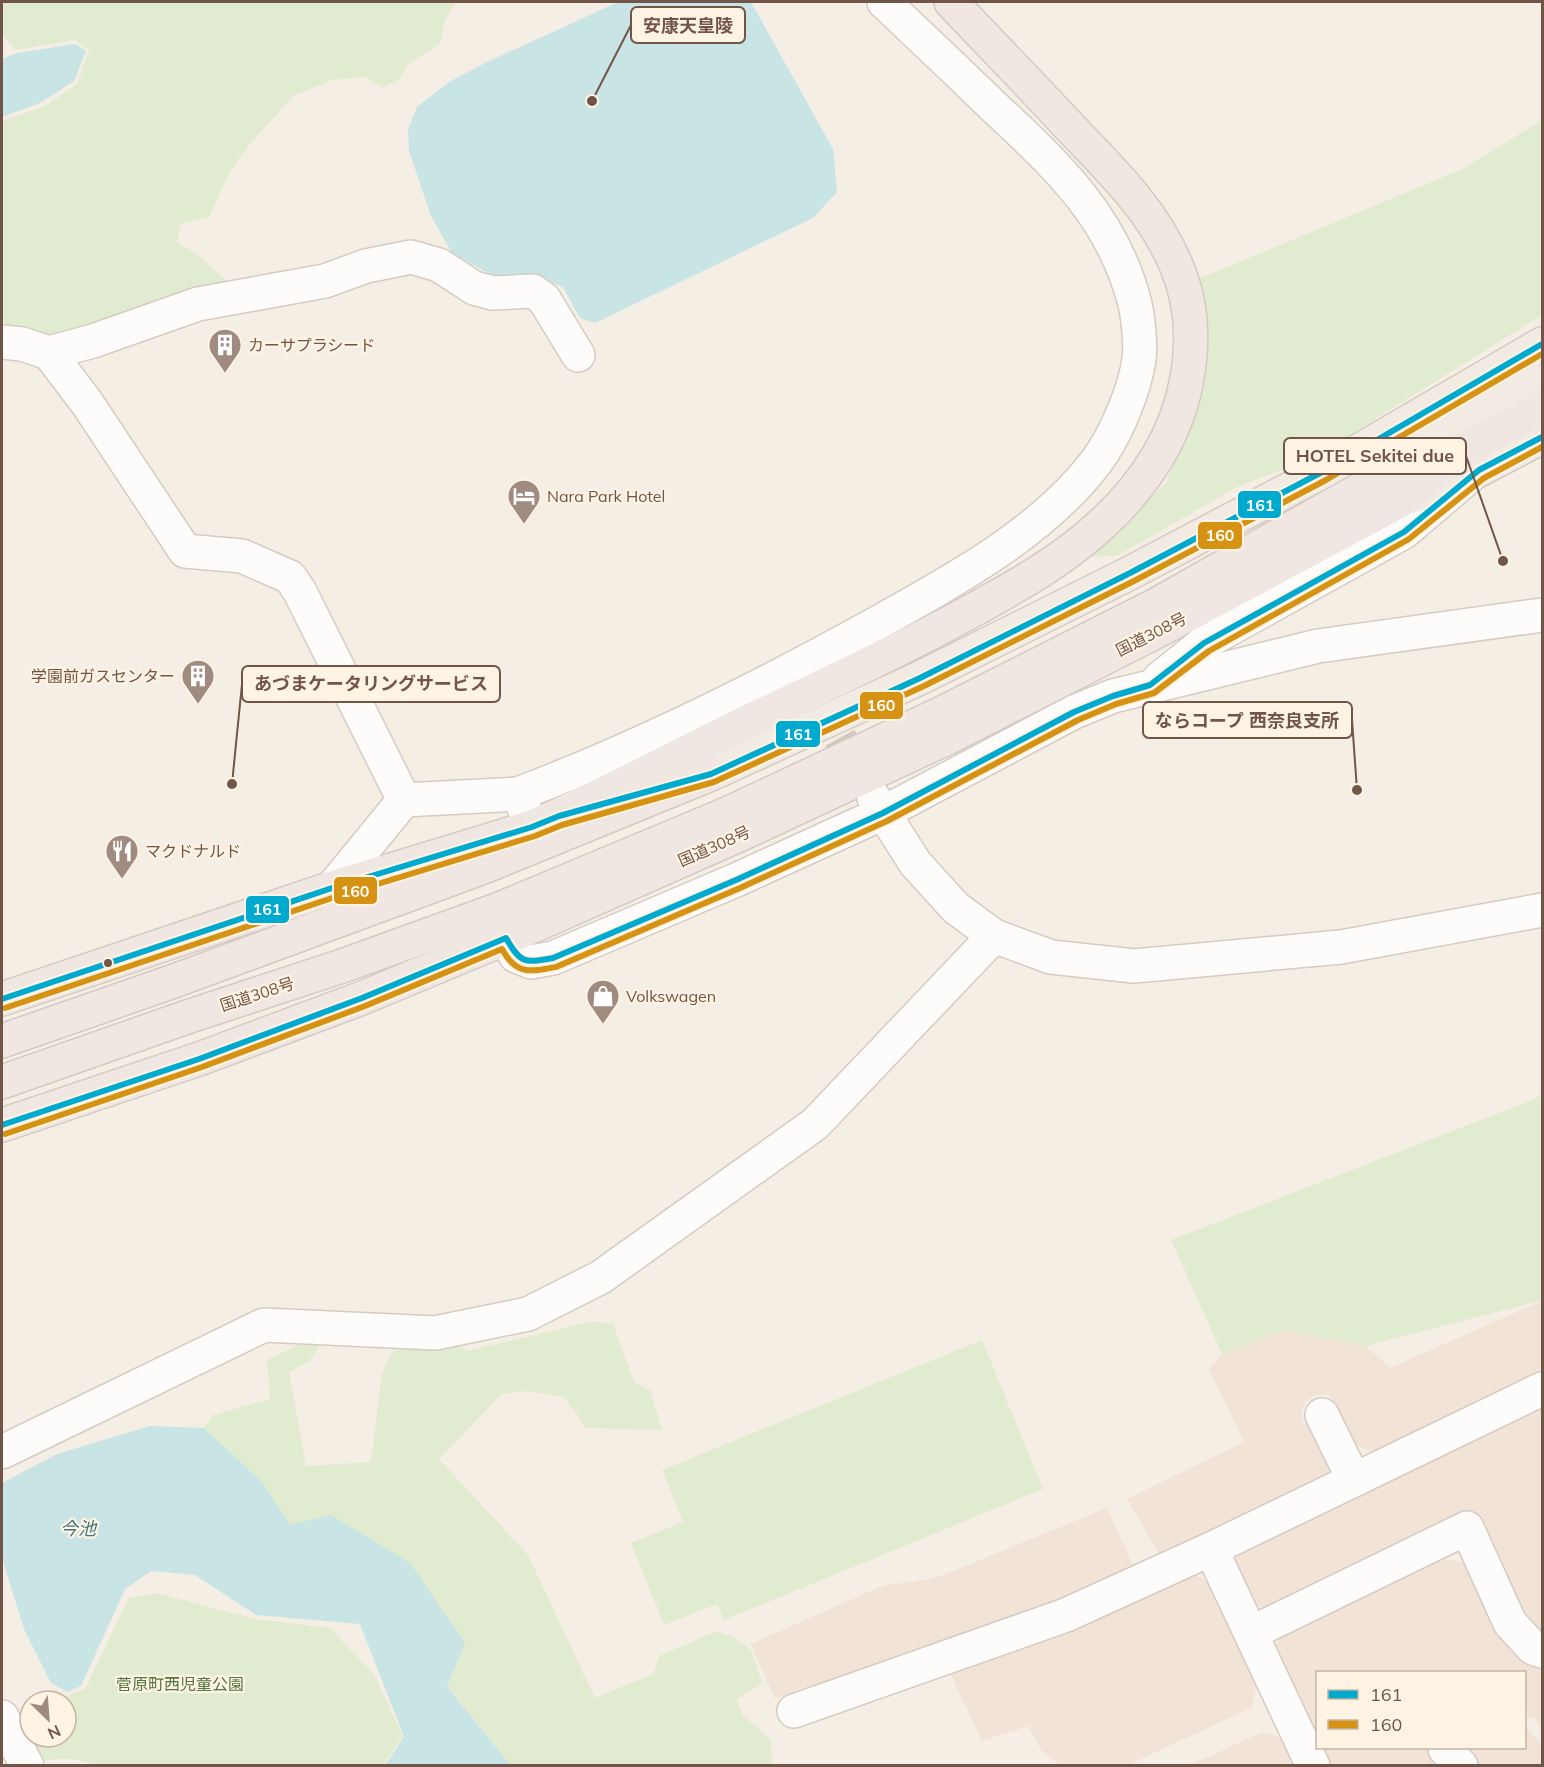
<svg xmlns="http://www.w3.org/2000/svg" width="1544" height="1767" font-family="Mulish,'Noto Sans JP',sans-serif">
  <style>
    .residential { fill: #f1e3d5 }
    .green { fill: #e1ebd0 }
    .water { fill: #c8e4e4 }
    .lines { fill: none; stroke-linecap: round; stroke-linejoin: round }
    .minor-tunnel { stroke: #d4c8be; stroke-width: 33; stroke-dasharray: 33 16; stroke-linecap: butt }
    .minor-casing { stroke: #d6cbc3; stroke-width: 36 }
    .major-casing { stroke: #d4cac3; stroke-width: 36 }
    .highway-casing { stroke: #d4cac3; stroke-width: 36 }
    .minor { stroke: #fefcfb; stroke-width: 33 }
    .major { stroke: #f1ebe3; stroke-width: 33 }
    .highway { stroke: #f0e6e2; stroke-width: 33 }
    .bus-1-casing { stroke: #fff3e4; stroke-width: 10 }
    .bus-2-casing { stroke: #fff3e4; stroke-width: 10 }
    .bus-1 { stroke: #00a9ce; stroke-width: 6 }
    .bus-2 { stroke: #d69212; stroke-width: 6 }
    .bus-dot { fill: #715548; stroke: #fff3e4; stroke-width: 2 }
    .labels { text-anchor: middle; stroke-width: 4.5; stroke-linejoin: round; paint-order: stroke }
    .poi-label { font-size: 16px; fill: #715548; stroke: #fff3e4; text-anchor: start }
    .street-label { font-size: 16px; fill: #715548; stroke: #fff3e4 }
    .park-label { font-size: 16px; fill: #537740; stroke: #fff3e4 }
    .water-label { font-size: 18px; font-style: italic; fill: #3f767e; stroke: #fff3e4 }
    .leader { fill: none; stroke: #715548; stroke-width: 2 }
    .callout-dot { fill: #715548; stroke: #fff3e4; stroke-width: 2 }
    .callout { fill: #fff3e4; stroke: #715548; stroke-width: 2 }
    .callout-label { font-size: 18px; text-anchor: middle; font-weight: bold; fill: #715548 }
    .line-badge { stroke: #fff3e4; stroke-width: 2 }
    .badge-label { font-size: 16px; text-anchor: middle; font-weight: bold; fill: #fff }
  </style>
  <rect width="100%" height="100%" fill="#f5eee5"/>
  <g class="residential">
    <path d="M1542,1301V1374L1378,1453L1358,1446L1336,1405L1329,1395H1316L1306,1401L1301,1412L1303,1423L1316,1432L1334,1456L1327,1476L1160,1555L1127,1499L1244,1442L1209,1369L1222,1354L1284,1330L1366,1346L1390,1368Z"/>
    <path d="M1542,1404V1638L1517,1608L1474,1515L1270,1610L1248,1602L1232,1565L1241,1545Z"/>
    <path d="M1107,1508L1134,1568L1058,1604L814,1692L805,1687L775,1699L751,1644L882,1586L936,1578Z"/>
    <path d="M1445,1559L1469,1564L1493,1616L1524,1664L1542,1666V1730L1534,1718H1530L1525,1713L1524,1672H1318L1317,1746L1274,1651L1282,1633Z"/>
    <path d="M1187,1571L1210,1582L1257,1685L1251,1708L1128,1765L1062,1766L1041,1750L1028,1726L982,1741L950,1673Z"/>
    <path d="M1525,1725L1542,1745V1765H1475L1457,1748H1524Z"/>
    <path d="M1263,1732L1286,1740L1298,1766H1188Z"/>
    <path d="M1318,1748H1448L1431,1766L1331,1765L1325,1763Z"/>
  </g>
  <g class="green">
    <path d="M2,2H456L444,22L441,43L410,63L399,79L383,88L366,77L332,80L293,96L249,145L230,172L209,217L181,224L177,242L200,257L230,284L48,345L7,334L2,317V121L47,105L77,84L89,50L75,40L16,50L2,34Z"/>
    <path d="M1542,120V315L1314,457L1235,488L1117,556L1091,557L1167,482L1202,373L1196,280L1465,168Z"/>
    <path d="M1542,1092V1300L1366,1346L1284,1330L1222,1354L1171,1240L1535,1099Z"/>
    <path d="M592,1321L613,1324L634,1382L650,1390L662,1430L586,1428L564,1397L526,1391L502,1394L439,1459L528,1555L595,1698L653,1674L659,1656L717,1631L735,1638L751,1650L762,1683L736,1700L743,1715L771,1740L772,1764L760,1766L510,1765L447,1685L290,1525L263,1483L204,1428L213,1415L270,1399L267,1360L310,1339L321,1343L310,1361L289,1372L306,1466L371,1462L382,1373L393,1351L423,1343L456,1341L467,1351Z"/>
    <path d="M982,1340L1043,1489L724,1620L717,1604L664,1625L631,1543L683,1522L662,1470Z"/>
    <path d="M157,1593L255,1619L330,1628L375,1676L403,1737L382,1766H98C77,1757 53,1757 31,1764L20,1738L30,1724V1737H66V1701H47L55,1690L67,1696L85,1689L129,1598Z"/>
  </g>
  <g class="water">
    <path d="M618,2H751L833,149L837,192L813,218L595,323L580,318L563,287L535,276L512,282L493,276L452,253L431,216L409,151L408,129L417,107L449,82L487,62Z"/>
    <path d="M75,44L86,51L74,81L40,103L2,117V59L17,53Z"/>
    <path d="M150,1426L204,1428L263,1483L290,1525L331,1515L410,1563L465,1643L447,1686L510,1765H385L404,1737L360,1624L256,1615L195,1575L151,1571L125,1589L81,1686L67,1692L51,1683L24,1629L2,1558V1483L57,1454Z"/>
  </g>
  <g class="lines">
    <path class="minor-tunnel" d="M816,695L864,781"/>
    <g class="minor-casing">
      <g id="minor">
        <path d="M2,342L22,344L49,353L87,403L185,551L242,556L290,577L300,592L404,800"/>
        <path d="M49,353L93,341L198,304L325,281L366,266L411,257L439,265L474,288L493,293L533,291L544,299L578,355"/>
        <path d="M1159,679L1204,643L1404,532L1471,475"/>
        <path d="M518,794C636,749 750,693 861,632C942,587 1039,537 1096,462C1115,437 1135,390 1139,359C1141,346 1138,317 1135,304C1113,216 1055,164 992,105C956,70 920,36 884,2"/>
        <path d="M874,798L915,863L956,908L994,936L1051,957L1134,966L1341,947L1542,910"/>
        <path d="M332,888L404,800L518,794L527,815"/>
        <path d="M506,938L516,956L531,962L553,958L736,880L883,813L1074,712L1113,696L1318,646L1542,615"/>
        <path d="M1322,1415L1354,1480"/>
        <path d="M2,1452L264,1325L435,1333L528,1314L601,1277L815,1124L994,936"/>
        <path d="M1211,1549L1313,1766"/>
        <path d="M1251,1633L1467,1528L1510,1623L1533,1648L1542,1651"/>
        <path d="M794,1711L1066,1615L1211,1549L1542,1389"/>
        <path d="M2,1717L27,1766"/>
        <path d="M1445,1749L1461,1766"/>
      </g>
    </g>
    <g class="major-casing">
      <g id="major">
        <path d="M1400,466L1449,434L1542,381"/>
        <path d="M1410,497L1479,470L1542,437"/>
        <path d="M711,774L920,678L1130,573L1322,472L1542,344"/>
      </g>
    </g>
    <g class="highway-casing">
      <g id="highway">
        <path d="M2,999L332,888L532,827C611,793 686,751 764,714C836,680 908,646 977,608C1022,583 1068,557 1105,521C1146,483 1178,433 1187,378C1194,339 1192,302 1176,265C1152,208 1108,167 1066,123C1028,82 989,42 951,2"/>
        <path d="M2,1041L174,981L486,866L711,774"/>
        <path d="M2,1082L190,1016L342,966L497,910L729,813L938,715L1156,605L1384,476L1441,457"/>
        <path d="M2,1125L199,1059L362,998L506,938L739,835L947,738L1163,628L1398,502L1464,450L1542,407"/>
      </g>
    </g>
    <use href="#minor" class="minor"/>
    <use href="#major" class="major"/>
    <use href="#highway" class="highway"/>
    <g class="bus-1-casing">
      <g id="bus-1">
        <path d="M2,999L332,888L532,827L559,816L711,774L920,678L1130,573L1322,472L1542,344"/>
        <path d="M2,1125L199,1059L362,998L506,938C521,964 524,963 553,958L736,880L883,813L1074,712L1113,696L1150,685L1204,643L1404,532L1479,470L1542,437"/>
      </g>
    </g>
    <g class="bus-2-casing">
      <g id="bus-2">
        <path d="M5,1008L335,897L535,836L562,825L714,782L924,686L1134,581L1326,480L1542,354"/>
        <path d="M5,1134L202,1067L365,1006L502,949C516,975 530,972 556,967L740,888L887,821L1078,720L1116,704L1154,693L1209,651L1409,539L1484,478L1542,447"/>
      </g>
    </g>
    <use href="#bus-1" class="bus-1"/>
    <use href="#bus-2" class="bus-2"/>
  </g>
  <defs>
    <g id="building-pin" transform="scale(1.725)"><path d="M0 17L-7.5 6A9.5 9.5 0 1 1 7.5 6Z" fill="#9f8b7f" stroke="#fff3e4"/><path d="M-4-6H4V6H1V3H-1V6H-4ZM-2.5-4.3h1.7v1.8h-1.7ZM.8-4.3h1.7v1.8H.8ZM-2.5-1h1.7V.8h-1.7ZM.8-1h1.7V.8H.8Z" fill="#fff"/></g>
    <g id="hotel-pin" transform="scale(1.725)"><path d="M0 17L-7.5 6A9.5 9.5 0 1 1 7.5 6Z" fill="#9f8b7f" stroke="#fff3e4"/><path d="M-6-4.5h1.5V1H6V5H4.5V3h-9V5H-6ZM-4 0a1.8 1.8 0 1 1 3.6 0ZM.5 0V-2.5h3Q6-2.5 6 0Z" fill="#fff"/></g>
    <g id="restaurant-pin" transform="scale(1.725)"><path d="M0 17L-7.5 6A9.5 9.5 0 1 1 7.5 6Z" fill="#9f8b7f" stroke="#fff3e4"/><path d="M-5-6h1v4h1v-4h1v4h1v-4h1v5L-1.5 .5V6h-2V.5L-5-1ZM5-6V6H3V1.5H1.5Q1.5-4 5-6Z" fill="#fff"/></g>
    <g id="shop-pin" transform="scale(1.725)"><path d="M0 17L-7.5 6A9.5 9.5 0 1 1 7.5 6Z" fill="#9f8b7f" stroke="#fff3e4"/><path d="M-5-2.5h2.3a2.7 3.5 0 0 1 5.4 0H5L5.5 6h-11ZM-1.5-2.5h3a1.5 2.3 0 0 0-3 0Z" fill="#fff"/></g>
  </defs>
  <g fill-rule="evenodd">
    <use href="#building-pin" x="225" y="345"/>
    <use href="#hotel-pin" x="524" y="496"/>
    <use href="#building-pin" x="198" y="676"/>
    <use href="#restaurant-pin" x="122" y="851"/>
    <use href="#shop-pin" x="603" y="996"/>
  </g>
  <circle class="bus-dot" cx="108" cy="963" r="5"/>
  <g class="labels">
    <g class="poi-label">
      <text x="248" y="351">カーサプラシード</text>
      <text x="547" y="502">Nara Park Hotel</text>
      <text x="175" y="682" text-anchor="end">学園前ガスセンター</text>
      <text x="145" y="857">マクドナルド</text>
      <text x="626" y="1002">Volkswagen</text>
    </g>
    <g class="street-label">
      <text transform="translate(1151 634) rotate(-27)" y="6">国道308号</text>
      <text transform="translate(714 846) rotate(-24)" y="6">国道308号</text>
      <text transform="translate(257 994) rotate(-18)" y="6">国道308号</text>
    </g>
    <g class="park-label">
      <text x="180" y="1690">菅原町西児童公園</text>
    </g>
    <g class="water-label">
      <text x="78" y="1535">今池</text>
    </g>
  </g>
  <path class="leader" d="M592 101L631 25M1503 561L1466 456M232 784L242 684M1357 790L1352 720"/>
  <g class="callout-dot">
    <circle cx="592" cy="101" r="6"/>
    <circle cx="1503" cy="561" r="6"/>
    <circle cx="232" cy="784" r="6"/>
    <circle cx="1357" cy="790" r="6"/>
  </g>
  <g class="callout">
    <rect x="631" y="7" width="114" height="36" rx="6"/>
    <rect x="1284" y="438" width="182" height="36" rx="6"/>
    <rect x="242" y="666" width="258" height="36" rx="6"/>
    <rect x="1143" y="702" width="209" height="36" rx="6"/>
  </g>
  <g class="callout-label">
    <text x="688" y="32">安康天皇陵</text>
    <text x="1375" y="462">HOTEL Sekitei due</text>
    <text x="371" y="690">あづまケータリングサービス</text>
    <text x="1247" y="727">ならコープ 西奈良支所</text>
  </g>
  <g class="line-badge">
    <rect x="1237" y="490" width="45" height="29" rx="6" fill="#00a9ce"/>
    <rect x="1197" y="521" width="46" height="29" rx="6" fill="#d69212"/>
    <rect x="859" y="691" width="45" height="29" rx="6" fill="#d69212"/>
    <rect x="775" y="720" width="46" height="28" rx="6" fill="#00a9ce"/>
    <rect x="333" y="876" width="45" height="29" rx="6" fill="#d69212"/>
    <rect x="245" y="895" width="45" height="29" rx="6" fill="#00a9ce"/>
  </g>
  <g class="badge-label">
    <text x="1260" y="511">161</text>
    <text x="1220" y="541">160</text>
    <text x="881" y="711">160</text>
    <text x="798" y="740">161</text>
    <text x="355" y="897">160</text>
    <text x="267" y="915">161</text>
  </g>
  <rect width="1544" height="1767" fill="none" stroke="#715548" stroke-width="6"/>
  <rect x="1316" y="1671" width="210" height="78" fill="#fff3e4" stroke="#c6b4a6" stroke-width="1.5"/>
  <rect x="1328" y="1690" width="30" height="9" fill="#00a9ce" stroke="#c6b4a6" stroke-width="1.5"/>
  <text x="1370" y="1701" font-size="18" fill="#715548">161</text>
  <rect x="1328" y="1720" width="30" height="9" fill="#d69212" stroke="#c6b4a6" stroke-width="1.5"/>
  <text x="1370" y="1731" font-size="18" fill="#715548">160</text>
  <g transform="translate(48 1719) rotate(155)"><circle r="28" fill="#fff3e4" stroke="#c6b4a6" stroke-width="1.5"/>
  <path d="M0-4.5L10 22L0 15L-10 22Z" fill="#9f8b7f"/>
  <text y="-9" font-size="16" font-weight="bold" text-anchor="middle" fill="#715548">N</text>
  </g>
</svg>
